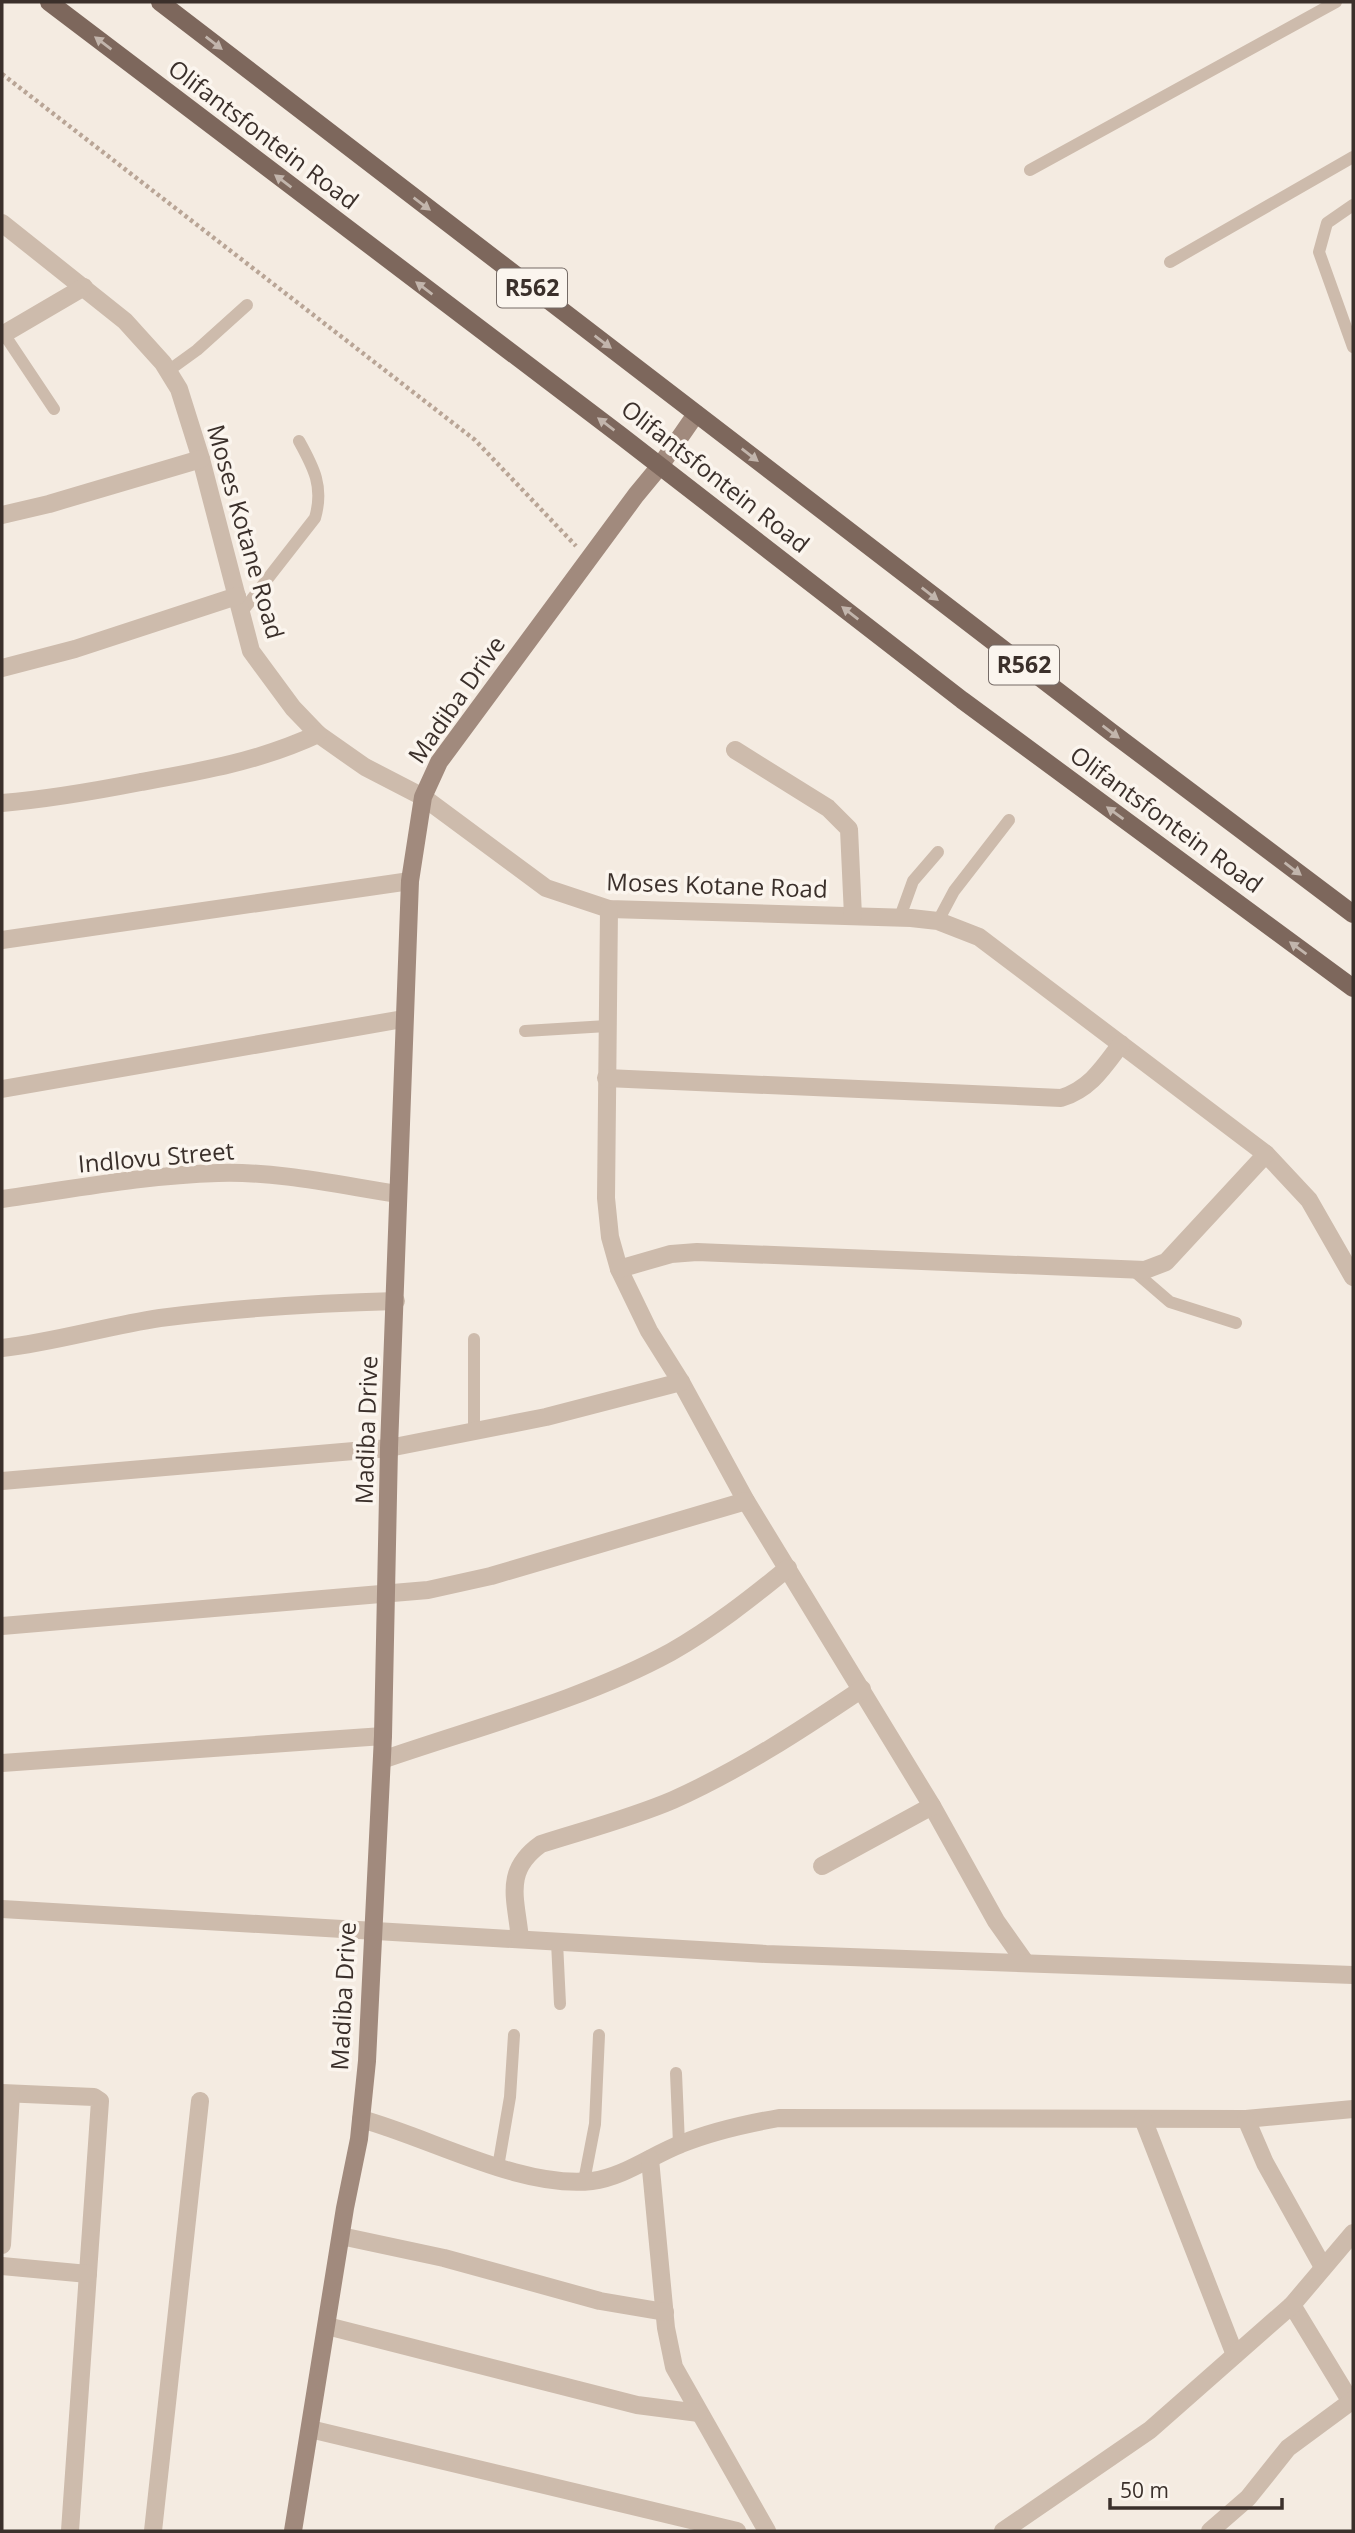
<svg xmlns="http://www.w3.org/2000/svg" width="1355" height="2533" font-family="'Open Sans',sans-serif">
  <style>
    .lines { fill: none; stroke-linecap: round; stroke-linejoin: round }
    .path { stroke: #b9a596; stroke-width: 4.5; stroke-dasharray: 3.5 3.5; stroke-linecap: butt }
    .lane { stroke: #cdbbac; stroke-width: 12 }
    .street { stroke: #cdbbac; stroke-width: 18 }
    .secondary { stroke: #a18a7d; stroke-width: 18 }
    .primary { stroke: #7d675c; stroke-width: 18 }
    .oneway { fill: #c2b5ac }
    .labels { text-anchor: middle; stroke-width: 7; stroke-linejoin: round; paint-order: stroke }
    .shield { fill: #fbf5ee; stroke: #756b66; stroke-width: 2 }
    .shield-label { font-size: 23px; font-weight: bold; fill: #3b302b }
    .street-label { font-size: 24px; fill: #3b302b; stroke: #fbf5ee }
  </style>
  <rect width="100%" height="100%" fill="#f4ebe1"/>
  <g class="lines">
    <path class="path" d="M2,74L475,440L576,546"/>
    <g class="lane">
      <path d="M1030,170L1336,2"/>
      <path d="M1353,205L1327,223L1319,252L1353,347"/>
      <path d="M1170,262L1353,157"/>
      <path d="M4,334L54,409"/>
      <path d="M168,371L197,350L247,305"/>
      <path d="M241,613L315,518C324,487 314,468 299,441"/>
      <path d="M900,917L913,881L938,852"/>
      <path d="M938,921L954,891L1009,820"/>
      <path d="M525,1031L607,1026"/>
      <path d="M1134,1271L1170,1302L1236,1323"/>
      <path d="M474,1431V1339"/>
      <path d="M557,1942L560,2004"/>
      <path d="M676,2073L679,2144"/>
      <path d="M498,2167L510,2097L514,2035"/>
      <path d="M584,2181L595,2124L599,2035"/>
    </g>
    <g class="street">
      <path d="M2,223L125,321L163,363L179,389L201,459L251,651L293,708L318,734L365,767L423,797L546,888L609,909L911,918L938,921L979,937L1266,1154L1309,1200L1353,1277"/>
      <path d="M2,335L84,287"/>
      <path d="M2,515L49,504L201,459"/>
      <path d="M2,668L75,649L237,596"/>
      <path d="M735,750L828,808L849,829L853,916"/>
      <path d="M2,803C49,799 95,791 141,782C203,771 260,761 318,734"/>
      <path d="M609,909L606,1198L610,1237L619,1269L649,1331L681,1382L746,1501L932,1806L996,1921L1025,1962"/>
      <path d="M2,940L410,881"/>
      <path d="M606,1078L1061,1098C1090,1089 1103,1068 1121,1044"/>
      <path d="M2,1089L403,1019"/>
      <path d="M2,1199C73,1189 146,1175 218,1173C278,1171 339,1185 398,1194"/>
      <path d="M619,1269L671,1254L697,1252L1145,1270L1166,1262L1266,1154"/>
      <path d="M2,1348C55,1342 107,1326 160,1318C238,1308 318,1303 396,1301"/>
      <path d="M2,1481L389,1448L546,1417L681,1382"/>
      <path d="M2,1626L428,1590L491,1576L746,1501"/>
      <path d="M382,1760C477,1727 583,1700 671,1652C713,1628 750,1599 788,1568"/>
      <path d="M2,1763L383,1736"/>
      <path d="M822,1866L932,1806"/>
      <path d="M2,1909L766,1954L1353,1975"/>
      <path d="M520,1939C516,1898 503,1871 541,1844C585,1830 631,1818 673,1800C740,1770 801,1730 862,1689"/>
      <path d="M2,2093L94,2097L100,2101L70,2531"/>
      <path d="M361,2119C431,2138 521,2189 592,2181C624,2177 652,2155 681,2144C713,2131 745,2124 779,2118L1246,2119L1353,2109"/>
      <path d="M1143,2119L1235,2355"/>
      <path d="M1246,2119L1265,2163L1323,2267"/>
      <path d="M650,2159L666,2328L674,2367L767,2531"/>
      <path d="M341,2236L444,2258L600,2301L665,2312"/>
      <path d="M2,2245L11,2094"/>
      <path d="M2,2266L88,2274"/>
      <path d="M1292,2305L1351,2402"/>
      <path d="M327,2326L637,2405L699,2413"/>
      <path d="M310,2429L737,2531"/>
      <path d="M153,2531L200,2101"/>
      <path d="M1003,2531L1150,2430L1292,2305L1353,2233"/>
      <path d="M1210,2531L1248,2498L1288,2448L1353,2400"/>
    </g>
    <path class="secondary" d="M293,2531L345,2208L359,2139L367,2061L383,1736L389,1448L410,881L423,797L439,762L636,495L660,466L696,414"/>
    <g class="primary">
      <path d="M49,2L620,435L962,700L1353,988"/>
      <path d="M160,2L1111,732L1353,914"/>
    </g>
  </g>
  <defs><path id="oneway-solid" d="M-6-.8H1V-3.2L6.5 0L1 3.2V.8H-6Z" transform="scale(1.75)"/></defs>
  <g class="oneway">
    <use href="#oneway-solid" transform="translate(103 43) rotate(-143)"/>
    <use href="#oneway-solid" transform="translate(214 43) rotate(38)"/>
    <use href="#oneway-solid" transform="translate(283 181) rotate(-143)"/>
    <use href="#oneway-solid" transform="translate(422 204) rotate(37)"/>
    <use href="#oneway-solid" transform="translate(424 288) rotate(-143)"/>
    <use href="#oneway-solid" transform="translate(603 342) rotate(37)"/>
    <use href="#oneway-solid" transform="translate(606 424) rotate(-143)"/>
    <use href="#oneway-solid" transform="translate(750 455) rotate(38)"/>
    <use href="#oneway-solid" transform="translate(930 594) rotate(38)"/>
    <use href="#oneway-solid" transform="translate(850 613) rotate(-142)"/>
    <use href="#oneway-solid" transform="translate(1111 732) rotate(37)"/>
    <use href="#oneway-solid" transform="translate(1115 813) rotate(-144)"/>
    <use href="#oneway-solid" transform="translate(1293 869) rotate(37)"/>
    <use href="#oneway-solid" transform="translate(1298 948) rotate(-144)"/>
  </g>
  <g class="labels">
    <g class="shield">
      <rect x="497" y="268.5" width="70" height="39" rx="5"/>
      <rect x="989" y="645.5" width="70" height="39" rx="5"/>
    </g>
    <g class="shield-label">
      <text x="532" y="296">R562</text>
      <text x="1024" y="673">R562</text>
    </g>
    <g class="street-label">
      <text transform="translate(263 135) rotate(37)" y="8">Olifantsfontein Road</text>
      <text transform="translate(715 477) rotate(38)" y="8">Olifantsfontein Road</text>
      <text transform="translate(245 532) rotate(74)" y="8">Moses Kotane Road</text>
      <text transform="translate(457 700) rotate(-55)" y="8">Madiba Drive</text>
      <text transform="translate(1166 820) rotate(36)" y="8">Olifantsfontein Road</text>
      <text transform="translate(717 886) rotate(2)" y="8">Moses Kotane Road</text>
      <text transform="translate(156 1158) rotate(-5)" y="8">Indlovu Street</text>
      <text transform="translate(367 1430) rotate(-88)" y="8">Madiba Drive</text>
      <text transform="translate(344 1996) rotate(-87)" y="8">Madiba Drive</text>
    </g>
  </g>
  <rect width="1355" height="2533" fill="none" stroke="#3b302b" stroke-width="7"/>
  <path d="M1110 2498v10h172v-10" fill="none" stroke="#3b302b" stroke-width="3.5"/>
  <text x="1120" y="2498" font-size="21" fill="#3b302b" stroke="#fbf5ee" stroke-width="5" paint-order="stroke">50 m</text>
</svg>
